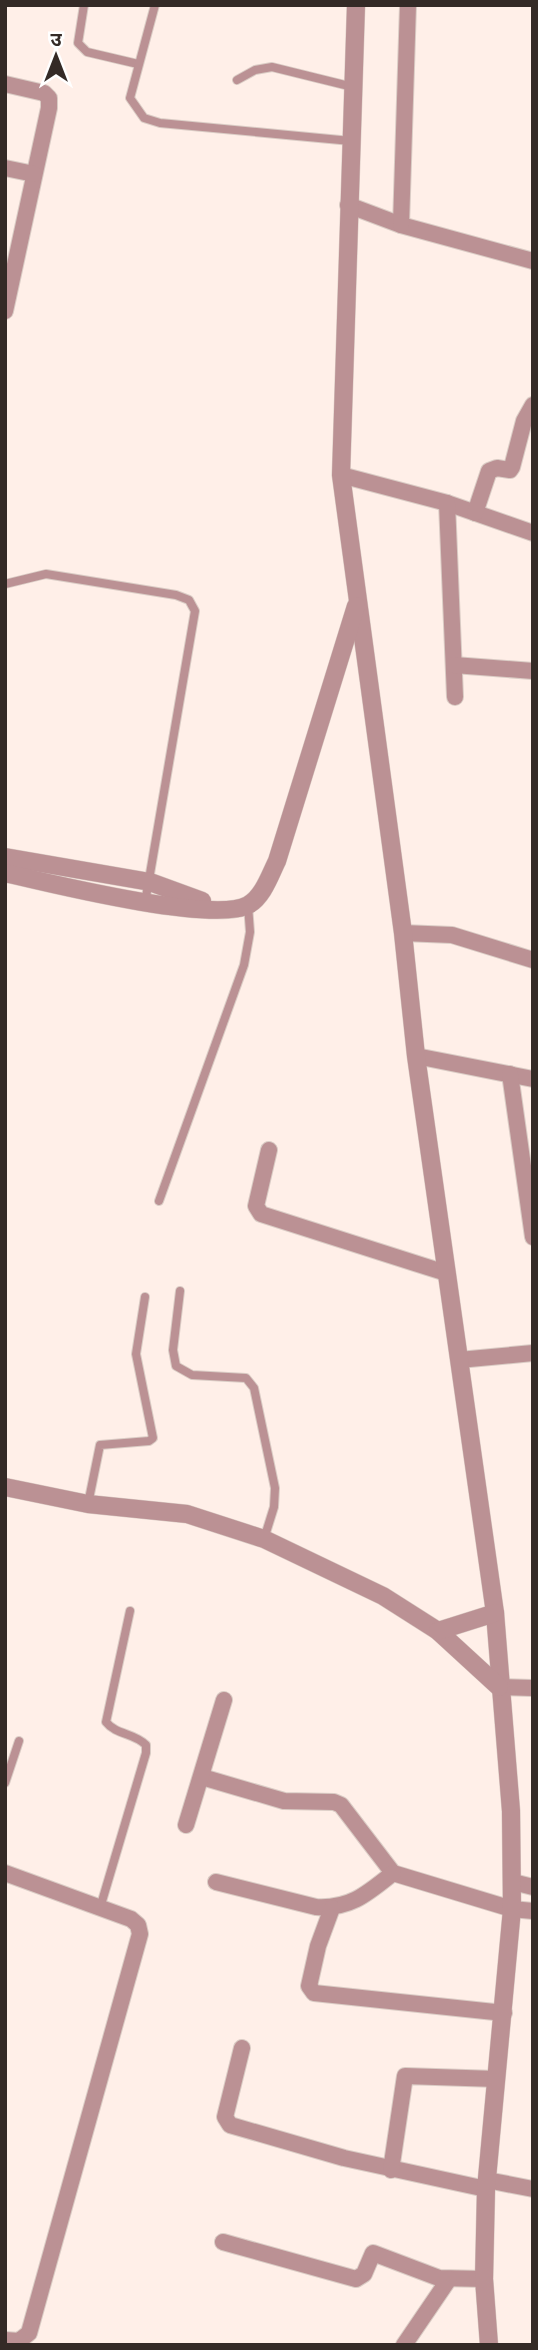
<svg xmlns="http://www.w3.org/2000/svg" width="538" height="2350" font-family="Mulish,'Noto Sans Devanagari',sans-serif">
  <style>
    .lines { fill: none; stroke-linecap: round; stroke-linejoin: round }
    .service-casing { stroke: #daccc5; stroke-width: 10 }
    .minor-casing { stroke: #daccc5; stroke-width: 18 }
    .tertiary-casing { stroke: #daccc5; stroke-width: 19 }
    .service { stroke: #bb9194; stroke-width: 8 }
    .minor { stroke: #bb9194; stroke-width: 16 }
    .tertiary { stroke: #bb9194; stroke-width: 18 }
  </style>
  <rect width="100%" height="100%" fill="#ffefe8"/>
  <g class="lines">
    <g class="service-casing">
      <g id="service">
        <path d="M84,5L78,43L87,52L138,64"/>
        <path d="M155,5L130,98L144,118L160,123L351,141"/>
        <path d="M237,80L255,70L272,67L353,87"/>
        <path d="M5,584L46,574L176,595L189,600L195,611L145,903"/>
        <path d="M159,1201L244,965L250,932L248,905"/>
        <path d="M180,1291L173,1350L176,1366L192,1375L246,1378L254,1388L275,1488L274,1507L264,1539"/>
        <path d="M88,1504L100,1445L149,1441L153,1438L136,1354L145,1297"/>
        <path d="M5,1783L19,1741"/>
        <path d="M100,1908L146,1753V1745C135,1733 116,1735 106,1722L130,1611"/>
      </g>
    </g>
    <g class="minor-casing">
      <g id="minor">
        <path d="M5,84L44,93L49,98V108L5,311"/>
        <path d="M5,168L34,174"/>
        <path d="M348,205L401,225L533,261"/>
        <path d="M401,225L408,5"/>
        <path d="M341,475L447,503L533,533"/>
        <path d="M447,503L455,697"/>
        <path d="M475,513L489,471L497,468L510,470L512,467L524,421L533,405"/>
        <path d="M454,665L533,671"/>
        <path d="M403,933L452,935L533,960"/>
        <path d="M416,1056L533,1079"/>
        <path d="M510,1074L533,1237"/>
        <path d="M269,1150L256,1206L261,1214L446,1273"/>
        <path d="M459,1360L533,1353"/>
        <path d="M499,1687L533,1688"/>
        <path d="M202,1777L284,1801L334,1802L341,1805L393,1873L512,1909L533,1911"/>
        <path d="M186,1825L224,1700"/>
        <path d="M5,1873L131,1919L138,1925L140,1934L29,2333L19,2341L5,2340"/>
        <path d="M216,1882L316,1907C350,1909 367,1894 393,1873"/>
        <path d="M513,1882L533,1887"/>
        <path d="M332,1908L318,1946L309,1986L314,1993L504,2013"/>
        <path d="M242,2048L225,2117L230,2125L344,2158L486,2189"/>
        <path d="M391,2170L405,2076L496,2079"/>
        <path d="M487,2180L533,2189"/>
        <path d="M223,2242L356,2279L364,2274L373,2253L439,2278L484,2279"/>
        <path d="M404,2345L449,2279"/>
      </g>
    </g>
    <g class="tertiary-casing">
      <g id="tertiary">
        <path d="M356,5L341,475L403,933L416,1056L495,1613L511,1811L512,1909L486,2189L484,2279L489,2345"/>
        <path d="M5,857L150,882L202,901"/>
        <path d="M5,873C48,883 214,924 248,905C263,897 270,875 277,861L356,606"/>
        <path d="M5,1487L88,1504L187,1514L264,1539L383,1596L438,1631L499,1687"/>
        <path d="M438,1631L495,1613"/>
      </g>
    </g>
    <use href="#service" class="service"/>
    <use href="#minor" class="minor"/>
    <use href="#tertiary" class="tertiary"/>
  </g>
  <rect width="538" height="2350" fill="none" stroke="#342a26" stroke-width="14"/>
  <g transform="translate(56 56)" stroke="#ffffff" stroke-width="5" paint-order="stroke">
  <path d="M0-5L12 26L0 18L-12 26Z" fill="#342a26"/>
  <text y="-10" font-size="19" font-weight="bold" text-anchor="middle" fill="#342a26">उ</text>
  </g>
</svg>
